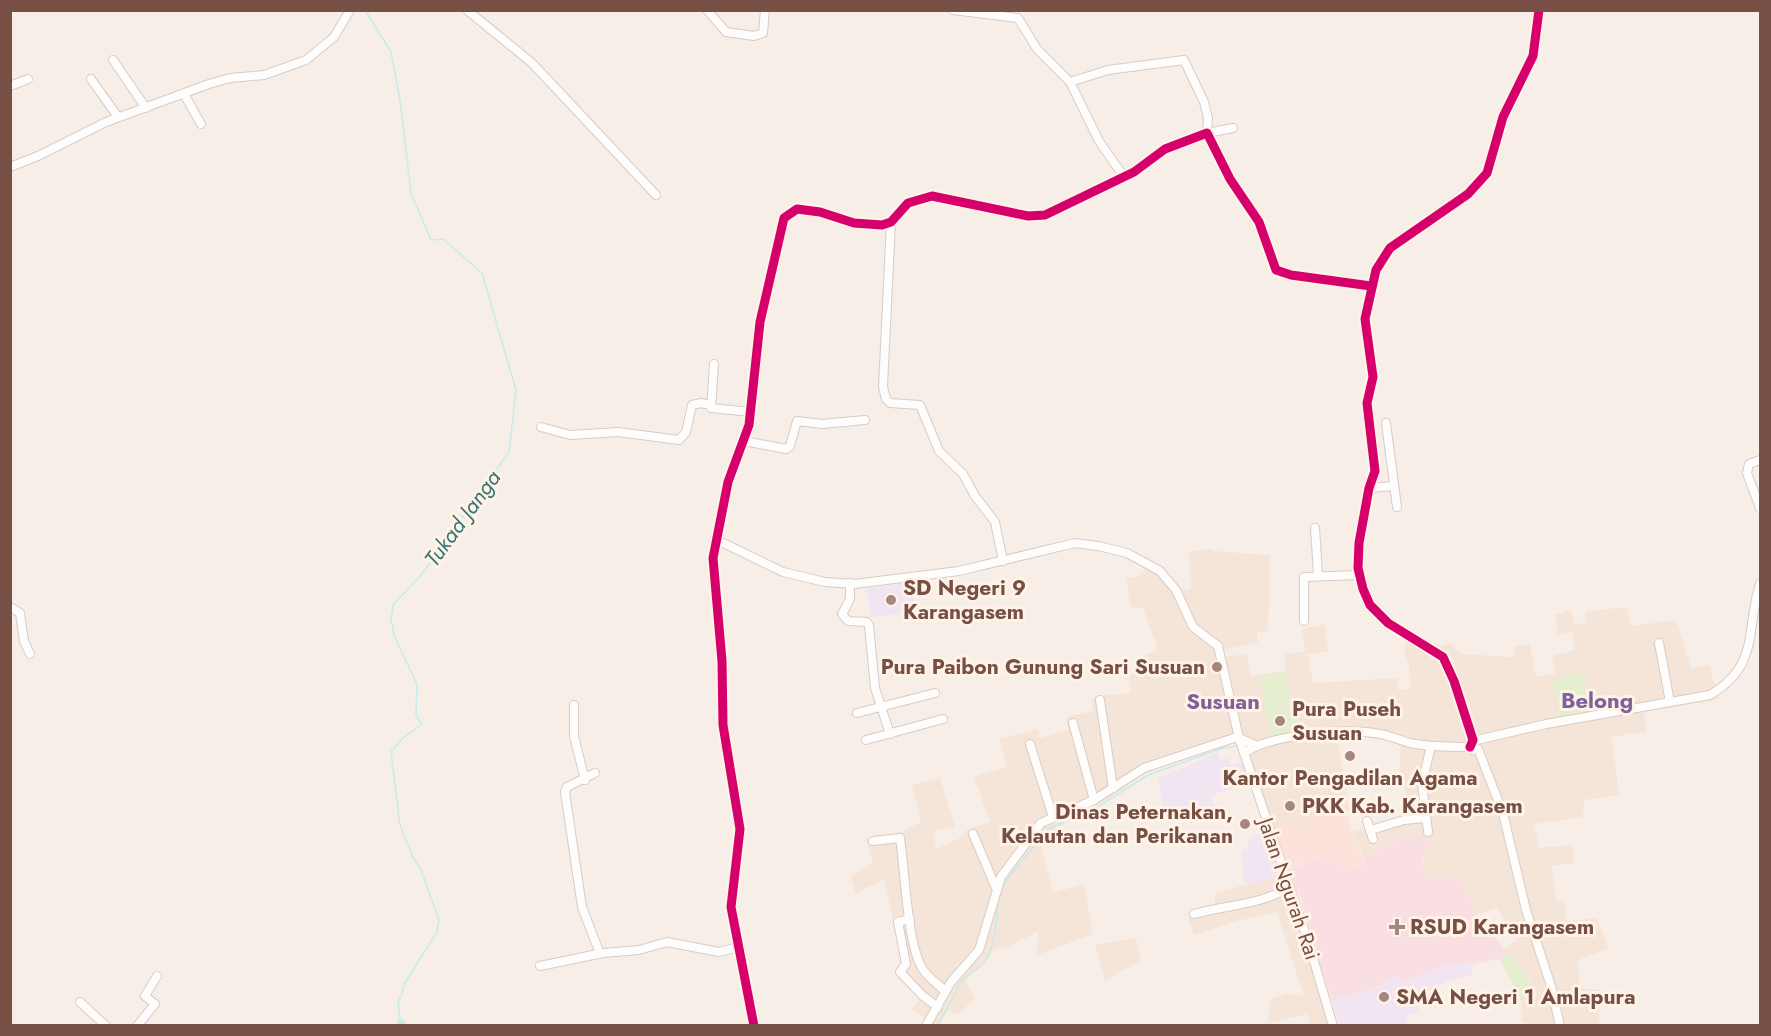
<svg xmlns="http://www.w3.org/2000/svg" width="1771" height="1036" font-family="Jost,sans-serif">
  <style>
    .residential { fill: #f5e4d8 }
    .commercial { fill: #fbe3dc }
    .education { fill: #f0e5f1 }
    .medical { fill: #fadfe2 }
    .green { fill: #e6eed0 }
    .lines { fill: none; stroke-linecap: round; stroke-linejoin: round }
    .stream { stroke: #c7ebe8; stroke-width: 1.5 }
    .river { stroke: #c7ebe8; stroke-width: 9 }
    .minor-casing { stroke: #d8cbc5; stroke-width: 10 }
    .minor { stroke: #fefdfb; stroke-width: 8 }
    .cycleway-casing { stroke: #fff3e8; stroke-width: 13 }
    .cycleway { stroke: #d6006c; stroke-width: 9 }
    .poi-dot { fill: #a4877e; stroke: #fff3e8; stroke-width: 2 }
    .labels { text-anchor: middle; stroke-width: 6; stroke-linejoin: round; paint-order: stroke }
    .poi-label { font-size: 21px; font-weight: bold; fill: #774f45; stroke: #fff3e8; text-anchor: start }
    .street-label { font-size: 21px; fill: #774f45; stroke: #fff3e8 }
    .water-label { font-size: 22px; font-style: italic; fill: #357677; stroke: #fff3e8 }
    .neighbourhood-label { font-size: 22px; font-weight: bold; fill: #7e609b; stroke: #fff3e8 }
  </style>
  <rect width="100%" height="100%" fill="#f7efe7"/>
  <g class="residential">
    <path d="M1211,549L1213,551L1270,555L1268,631L1257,632L1258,642L1222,650L1226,663L1224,657L1247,654L1250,676L1286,671L1285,654L1305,651L1302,629L1325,624L1328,652L1308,654L1313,683L1398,678V690L1410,689L1409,666L1404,651L1406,631L1442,646L1449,643L1463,654L1510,657L1515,656L1514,647L1530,644L1536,677L1556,673L1552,656L1575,650L1572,632L1558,635L1555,615L1571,610L1574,624L1586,623L1585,612L1626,607L1632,626L1676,620L1690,665L1692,668L1709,665L1718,699L1644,712L1646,731L1612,737L1619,795L1584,800L1583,817L1534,824L1539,848L1573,845V864L1551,865L1557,903L1564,902L1567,921L1597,918L1609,949L1578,960L1580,989L1600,990L1599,1025L1537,1026L1522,1022L1521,1000L1532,999L1533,991L1528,978L1505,949L1518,938L1496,908L1475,916L1470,898L1427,878L1423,867L1425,860L1405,834L1363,857L1353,831L1406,817L1405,777H1399L1401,743L1345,734L1337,736L1350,810L1346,812L1308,817L1274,828L1244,744H1224L1146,772L1115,794L1068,821L1040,842L1053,893L1084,884L1093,934L1037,955L1038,931L1008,947L993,949L985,963L965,981L975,998L958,1015L948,1010L939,1025H934L912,1008L921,998L896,974L902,964L884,879L856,893L850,877L873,863L866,839L901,832L921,822L912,785L940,778L955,827L934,831L936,849L960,838L968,829L990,822L974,777L1007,767L999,739L1037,729L1040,738L1068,730L1066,717L1094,711L1092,699L1098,696L1130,693L1129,675L1147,671L1145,654L1157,652L1156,644L1143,608L1131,607L1126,578L1137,577L1145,569L1158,567L1165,571L1179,590L1191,589L1189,551Z"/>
    <path d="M1281,875L1338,1025H1310L1307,1014L1268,1023L1271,999L1288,993L1304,996L1277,912L1237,921L1194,935L1188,917L1215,906V893Z"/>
    <path d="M1136,938L1141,960L1105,981L1095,945Z"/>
  </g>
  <path class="commercial" d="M1346,812L1364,864L1348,870L1326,854L1288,869L1274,828L1308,817Z"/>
  <g class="education">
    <path d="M912,583L916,612L871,617L866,588Z"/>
    <path d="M1218,752L1220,760L1229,758L1231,765L1243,762L1250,784L1211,795L1214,810L1166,823L1158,779Z"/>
    <path d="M1266,832L1281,875L1244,887L1241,851L1248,848L1249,838Z"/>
    <path d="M1474,962L1471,976L1449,980L1426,993L1415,1015L1410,1013L1406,1017L1409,1025H1340L1332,1001L1383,985L1382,981L1399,976L1401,981L1448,965Z"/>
  </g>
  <path class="medical" d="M1405,834L1428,836L1431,852L1424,853L1423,867L1427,878L1456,876L1470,898L1475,916L1509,954L1505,958L1473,964V962L1448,965L1401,982L1399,976L1383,981V985L1332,1001L1298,890L1270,899L1265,883L1291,876L1288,870L1326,854L1348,870L1365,864L1363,857Z"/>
  <g class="green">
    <path d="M1285,671L1300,735L1272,740L1259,676Z"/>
    <path d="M1584,672L1589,712L1560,717L1552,680Z"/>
    <path d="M1509,954C1519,967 1534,982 1532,1000H1521L1499,959Z"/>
  </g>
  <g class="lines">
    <g class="stream">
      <path d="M365,10L391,52L400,100L411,193L431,240L443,239L482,273L516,390L509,452L422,574L393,605L391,620L395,638L417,684L416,716L422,724L402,739L391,752L400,825L412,855L421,870L439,920L437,932L406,981L398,1004L401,1024"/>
      <path d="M1001,887L1048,829L1099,806L1148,775L1223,748L1237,746"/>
      <path d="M938,1026L962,980L984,963L989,955L995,935L998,898"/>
    </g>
    <path class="river" d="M401,1026V1024"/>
    <g class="minor-casing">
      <g id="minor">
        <path d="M467,10L532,63L656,195"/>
        <path d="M707,10L726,32L754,36L763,33L765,10"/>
        <path d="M953,10L1018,18L1037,49L1070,82L1099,141L1124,177"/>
        <path d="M113,60L146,108"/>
        <path d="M91,79L118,117"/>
        <path d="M1070,82L1108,70L1184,60L1204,102L1208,118L1207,133L1233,128"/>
        <path d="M10,86L28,79"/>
        <path d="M184,94L201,124"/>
        <path d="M10,167L38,156L106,122L209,84L230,78L264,75L306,60L334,37L350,10"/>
        <path d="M891,222L883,387L886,399L890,403L920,405L939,451L963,474L975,496L995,522L1003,561"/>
        <path d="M714,364L711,408L752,412"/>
        <path d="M1386,423L1397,507"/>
        <path d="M541,427L570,435L618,432L679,440L686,432L692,405L701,403L710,405"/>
        <path d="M744,441L786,449L790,446L797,421L822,424L865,420"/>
        <path d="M1760,460L1749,464L1747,473L1760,508"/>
        <path d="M1369,488L1394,486"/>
        <path d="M1315,528L1318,575"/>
        <path d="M715,539L783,572L825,582L854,584L959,571L1075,543L1098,546L1127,553L1160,571L1176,590L1193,627L1218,646L1239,738L1255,745"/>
        <path d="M850,583V599L842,614L848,621L867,622L869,625L875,688L890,734"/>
        <path d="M10,607L20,613L24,641L30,654"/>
        <path d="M1304,621V577L1359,575"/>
        <path d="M1659,643L1670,702"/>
        <path d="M1100,700L1113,788"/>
        <path d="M574,705V736L585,780"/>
        <path d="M857,713L935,693"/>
        <path d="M1073,723L1094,800"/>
        <path d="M866,740L943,719"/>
        <path d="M1477,740L1546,724L1710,695C1761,664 1745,630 1760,584"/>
        <path d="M1030,744L1053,817"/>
        <path d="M1470,747L1473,740L1454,681L1443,657L1388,623L1370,605L1363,589L1358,568L1359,543L1369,488L1375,471L1367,403L1373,377L1365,319L1376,270L1390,248L1468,194L1487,173L1503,117L1533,56L1539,10"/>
        <path d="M1478,749L1503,813L1526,910L1551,986L1560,1026"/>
        <path d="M1244,753C1270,735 1343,728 1374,733C1387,734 1398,740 1410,743C1429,747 1450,747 1470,747L1473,750"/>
        <path d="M595,773L567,787L565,792L582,907L600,954"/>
        <path d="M1367,821L1373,839"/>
        <path d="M1371,830L1404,820L1425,818"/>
        <path d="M1428,832L1422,783L1431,746"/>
        <path d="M973,834L996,888"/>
        <path d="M873,841L900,838C905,871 907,942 922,968C927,977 938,984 945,991"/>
        <path d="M1194,914C1226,905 1261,905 1290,887"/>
        <path d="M910,919L898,922L906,964L900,972L923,996L938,1007"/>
        <path d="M540,966L603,953L639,950L667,942L719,952L739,947"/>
        <path d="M80,1002L106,1026"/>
        <path d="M137,1026L155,1004L145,996L157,976"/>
        <path d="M754,1026L731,907L740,829L723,725L722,661L713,558L728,482L749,425L760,322L784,218L797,209L820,212L854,223L882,225L891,222L908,203L932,196L1028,216L1045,215L1134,172L1165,149L1207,133L1230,179L1259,222L1276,270L1291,275L1371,286"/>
        <path d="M926,1026L951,982L979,950L1001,877L1041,823L1094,800L1144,768L1234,738H1239L1309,944L1333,1026"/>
      </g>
    </g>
    <use href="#minor" class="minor"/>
    <g class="cycleway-casing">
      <g id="cycleway">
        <path d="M1470,747L1473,740L1454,681L1443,657L1388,623L1370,605L1363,589L1358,568L1359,543L1369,488L1375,471L1367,403L1373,377L1365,319L1376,270L1390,248L1468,194L1487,173L1503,117L1533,56L1539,10"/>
        <path d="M754,1026L731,907L740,829L723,725L722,661L713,558L728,482L749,425L760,322L784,218L797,209L820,212L854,223L882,225L891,222L908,203L932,196L1028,216L1045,215L1134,172L1165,149L1207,133L1230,179L1259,222L1276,270L1291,275L1371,286"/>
      </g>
    </g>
    <use href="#cycleway" class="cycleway"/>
  </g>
  <g class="poi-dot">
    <circle cx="891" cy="600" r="6"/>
    <circle cx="1217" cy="667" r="6"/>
    <circle cx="1280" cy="721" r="6"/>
    <circle cx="1350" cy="756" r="6"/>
    <circle cx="1290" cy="806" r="6"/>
    <circle cx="1245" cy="824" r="6"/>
    <path d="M1394 918h6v6h6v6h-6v6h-6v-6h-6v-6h6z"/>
    <circle cx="1384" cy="997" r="6"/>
  </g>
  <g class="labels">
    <g class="poi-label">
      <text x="903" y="595">SD Negeri 9<tspan x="903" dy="24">Karangasem</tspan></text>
      <text x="1205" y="674" text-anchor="end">Pura Paibon Gunung Sari Susuan</text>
      <text x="1292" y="716">Pura Puseh<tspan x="1292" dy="24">Susuan</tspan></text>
      <text x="1350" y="785" text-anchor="middle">Kantor Pengadilan Agama</text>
      <text x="1302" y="813">PKK Kab. Karangasem</text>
      <text x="1233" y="819" text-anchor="end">Dinas Peternakan,<tspan x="1233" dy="24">Kelautan dan Perikanan</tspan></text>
      <text x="1410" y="934">RSUD Karangasem</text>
      <text x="1396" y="1004">SMA Negeri 1 Amlapura</text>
    </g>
    <g class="street-label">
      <text transform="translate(1289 889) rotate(71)" y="7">Jalan Ngurah Rai</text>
    </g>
    <g class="water-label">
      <text transform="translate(462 518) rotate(-54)" y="8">Tukad Janga</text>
    </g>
    <g class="neighbourhood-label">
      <text x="1597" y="708">Belong</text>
      <text x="1223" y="709">Susuan</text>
    </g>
  </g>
  <rect width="1771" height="1036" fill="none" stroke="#774f45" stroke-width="24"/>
</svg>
